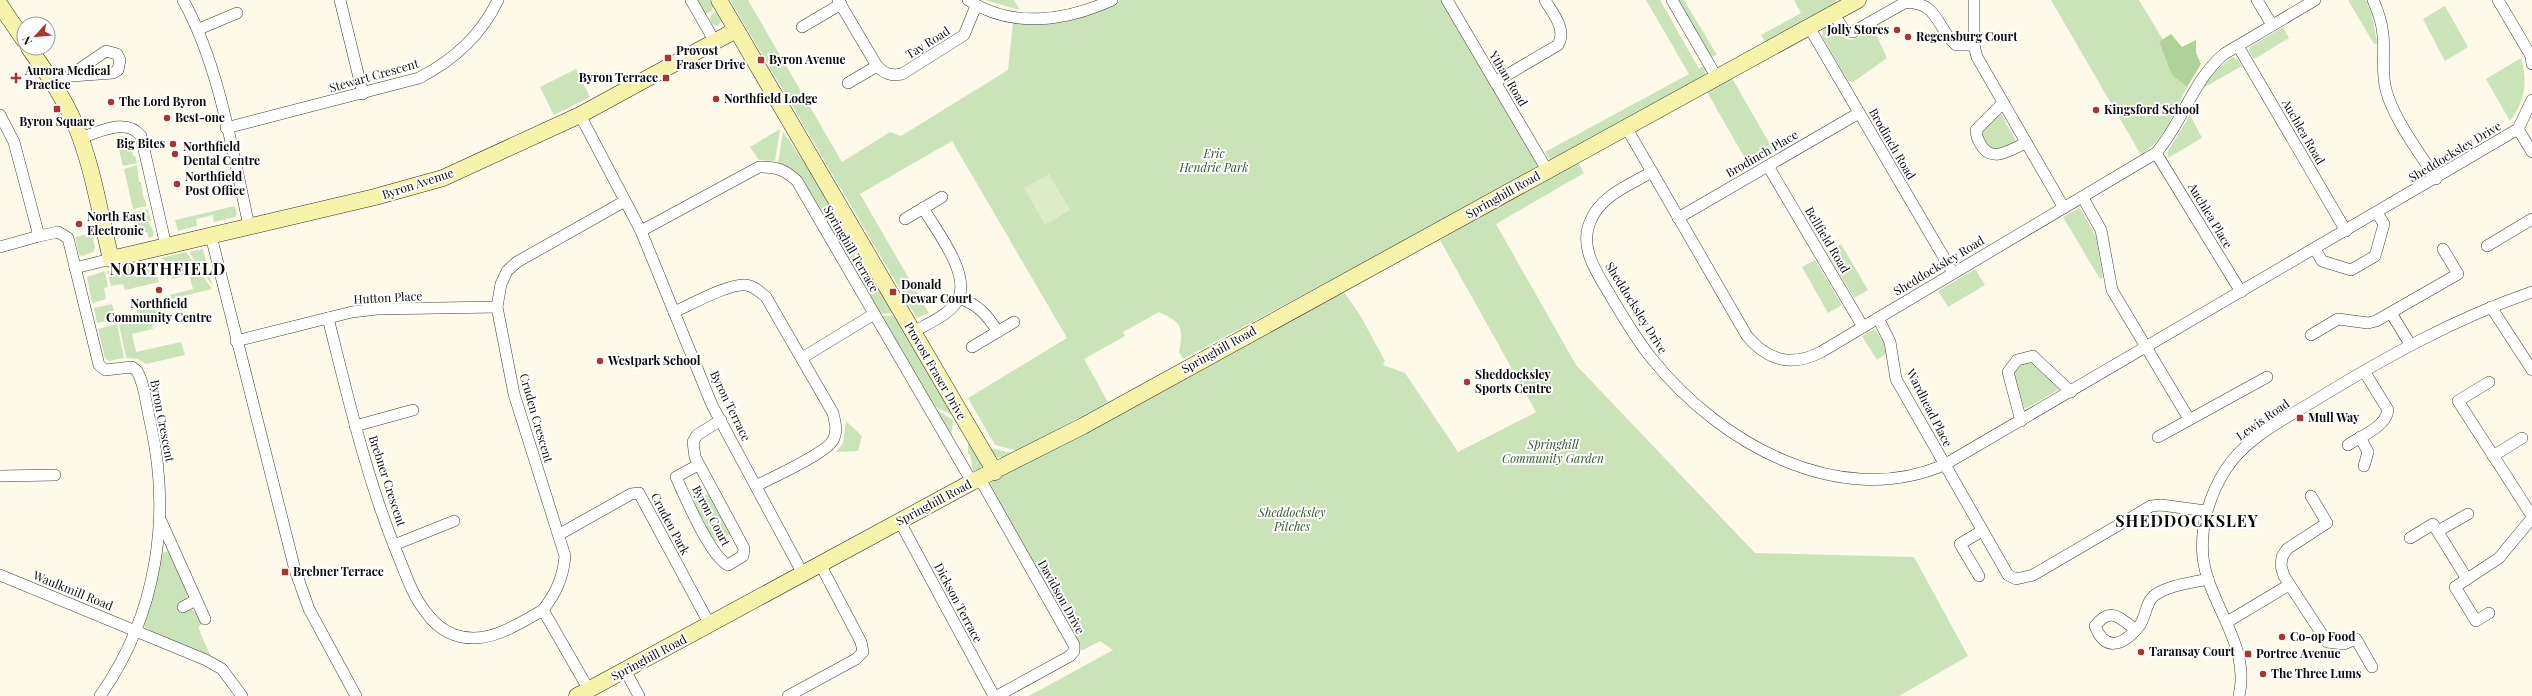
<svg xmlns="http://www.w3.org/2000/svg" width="2532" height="696" font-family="'Playfair Display',serif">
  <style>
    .green { fill: #cbe3b8 }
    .forest { fill: #afd298 }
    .pitch { fill: #ddebc8 }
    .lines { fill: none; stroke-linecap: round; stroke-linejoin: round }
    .street-casing { stroke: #3d3d3d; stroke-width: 12 }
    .secondary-casing { stroke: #2c2c2c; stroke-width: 17 }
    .street { stroke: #fff; stroke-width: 11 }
    .secondary { stroke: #f7f3ab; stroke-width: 16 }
    .poi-dot { fill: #ab3431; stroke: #fff; stroke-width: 1.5 }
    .labels { text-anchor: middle; stroke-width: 4; stroke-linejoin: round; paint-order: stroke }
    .poi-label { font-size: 12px; font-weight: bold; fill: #0a0a0a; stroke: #fff; text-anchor: start }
    .street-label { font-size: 12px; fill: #0a0a0a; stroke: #fff }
    .park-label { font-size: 12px; font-style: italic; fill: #2a5a22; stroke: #fff }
    .district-label { font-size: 16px; font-weight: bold; letter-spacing: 1px; fill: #0a0a0a; stroke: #fff }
  </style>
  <rect width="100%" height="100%" fill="#fdfaea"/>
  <g class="green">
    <path d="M695,0H709L713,6L712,11L704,15Z"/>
    <path d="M730,0H748L842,162L890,132L901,136L1008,70L1013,22C1054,24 1084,20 1120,0H1442L1541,168L1183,359L1179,352C1184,328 1182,322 1159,312L1123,332L1125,336L1084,359L1108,402L1018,451L995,445L968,398L1067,338L952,141L860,194L929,313L917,318Z"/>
    <path d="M985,0H1014L1020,10Z"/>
    <path d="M1646,0H1660L1699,69L1705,65V76L1553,161L1550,160L1545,152L1689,74Z"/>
    <path d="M1677,0H1684L1717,55L1710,57Z"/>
    <path d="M1794,0H1836L1837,3L1767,45L1761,35L1801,13Z"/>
    <path d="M2051,0H2139L2163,40L2159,42L2172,75L2187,87C2174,112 2165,139 2141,155Z"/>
    <path d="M2348,0H2366L2372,15L2377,43L2374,44Z"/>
    <path d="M2445,6L2468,47L2445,61L2423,19Z"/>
    <path d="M716,12L721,21L718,26L713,25L710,20L711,15Z"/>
    <path d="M1828,26L1846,39L1852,40L1874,30L1887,58L1853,82L1848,81L1822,36L1824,28Z"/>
    <path d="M2283,27L2289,38L2254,59L2249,51L2250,47Z"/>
    <path d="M2232,57L2237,59L2242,66L2205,87L2204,85L2211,75Z"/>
    <path d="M2521,58C2528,82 2525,101 2510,121L2486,79Z"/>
    <path d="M576,69L590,97L554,115L540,87Z"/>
    <path d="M1732,78L1775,153L1750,167L1707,92Z"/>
    <path d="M2000,112L2017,143L1995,151L1988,148L1981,135L1983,129Z"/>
    <path d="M2190,115L2202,138L2168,158V151Z"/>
    <path d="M780,129L775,161L759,160L750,147Z"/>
    <path d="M783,132L812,174L894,313L878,314L800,180L778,164Z"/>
    <path d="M124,136L131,140L133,156H135L137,163L123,166L116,137Z"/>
    <path d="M1578,162L1584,173L1496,224L1576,365L1755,553L1914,557L1968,656L1899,696H1029L1113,650L1100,641L1081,651L989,490L991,481L1344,292L1360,315L1385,361L1383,365L1405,373L1458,452L1536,412L1440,240Z"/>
    <path d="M137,165L139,182H141L143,196L147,206L133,209L124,169Z"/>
    <path d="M235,206L237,214L235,217L214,222L213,215L196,219L197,226L178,231L175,220Z"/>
    <path d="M2080,208L2096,237L2103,277L2100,279L2063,217Z"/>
    <path d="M148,209L151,221H148L154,233L152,237L149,238L147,232L139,233L134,212Z"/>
    <path d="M92,233L95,248L93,252L82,256L79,254L75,237Z"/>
    <path d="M1841,244L1868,290L1854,298L1827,253Z"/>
    <path d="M203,249L212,285L189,252Z"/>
    <path d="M186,252L212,289L171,299L170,295L193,289L189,275L172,279L171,274L175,268L161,258Z"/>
    <path d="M153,260L149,267L150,273L158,277L159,282L125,290L123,284L111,286L107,271Z"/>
    <path d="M1815,260L1842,305L1828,313L1802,267Z"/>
    <path d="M1975,269L1985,285L1948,307L1938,291Z"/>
    <path d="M105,271L108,287L104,288L106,299L92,303L87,277Z"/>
    <path d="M154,301L159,324L152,325L153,329L132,334L136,352L181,342L185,355L146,364L138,359L126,358L119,324L139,318L136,306Z"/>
    <path d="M112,304L116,319L97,323L94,308Z"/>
    <path d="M879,316H895L954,416L930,404Z"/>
    <path d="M117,324L124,358L109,361L105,358L98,329Z"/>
    <path d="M1875,329L1884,344L1886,354L1877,360L1862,336Z"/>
    <path d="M2029,361L2034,363L2059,389L2025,409L2013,376L2018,365Z"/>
    <path d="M932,407L953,420L951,439Z"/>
    <path d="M846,421L862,436L858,451L836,452L843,443Z"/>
    <path d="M968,439L982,463L980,470L973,471L970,454H968Z"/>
    <path d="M990,448L1012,453L1003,457H996Z"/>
    <path d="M708,494L715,497L717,510L730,534L715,542L710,539L704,529L707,526L703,518L699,519L694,508L693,502Z"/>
    <path d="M168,551L171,552L188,594L186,599L177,605L181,612L191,609L197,613L203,624L198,627L210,655L208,656L145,628L143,622L162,553Z"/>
  </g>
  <path class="forest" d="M2171,34L2182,47L2196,40V53L2201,64L2187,87L2172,75L2159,42Z"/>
  <path class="pitch" d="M1049,174L1070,210L1045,225L1024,188Z"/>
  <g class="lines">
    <g class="street-casing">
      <g id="street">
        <path d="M183,0C219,64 233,154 249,226"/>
        <path d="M340,0L363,94"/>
        <path d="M691,0L715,42"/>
        <path d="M838,0L877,66C885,74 891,76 902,74L964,35L976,6"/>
        <path d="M968,0C1012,29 1066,21 1112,0"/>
        <path d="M1447,0L1547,170"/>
        <path d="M1672,0L1717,78"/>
        <path d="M1974,0V45L1977,57L2064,208"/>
        <path d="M2257,0L2272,25"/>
        <path d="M2373,0C2378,11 2382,23 2383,35C2385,54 2381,72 2386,90C2394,120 2420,153 2436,179"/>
        <path d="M2498,0L2531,56L2532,64"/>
        <path d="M1834,14L1844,30L1853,32L1904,3C1938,0 1937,29 1956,45H1974"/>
        <path d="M802,27L841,4"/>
        <path d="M1809,27L1953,273"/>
        <path d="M199,29L237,13"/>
        <path d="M2238,46L2346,231"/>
        <path d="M1495,82L1558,45C1567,29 1553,14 1545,0"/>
        <path d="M848,83L877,66"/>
        <path d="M55,86L106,51L117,54L120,60L118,70L113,73L71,76"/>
        <path d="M2003,103L1976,130C1976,136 1978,140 1981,145C1992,164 2011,149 2026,143"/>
        <path d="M0,115L14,142L39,236L58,232L68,238L99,365L105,370L132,367L137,371C145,385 146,404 150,421C172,516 157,615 100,696"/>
        <path d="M580,115L641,231L712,405L803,574"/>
        <path d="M1626,127L1747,336C1768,361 1792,367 1821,352L2156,153C2183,122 2193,80 2224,54L2315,0"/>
        <path d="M226,128L419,78C454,60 481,36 498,0"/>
        <path d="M2518,129L2532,152"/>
        <path d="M80,138C100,132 126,117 141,136L166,246"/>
        <path d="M2156,153L2241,292"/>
        <path d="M1768,166L1863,327"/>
        <path d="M1652,172C1629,185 1600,196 1590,222C1578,250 1600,277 1613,300C1625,320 1638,342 1653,360C1720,443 1838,510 1944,465L2518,129L2532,100"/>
        <path d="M2083,198L2101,230L2112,290L2189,419"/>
        <path d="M1678,218L1859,113"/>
        <path d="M905,219L942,197"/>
        <path d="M641,231L759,167C776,167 784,169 797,181L972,482"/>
        <path d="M211,236L295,570L309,609L356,696"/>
        <path d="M2487,246L2532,219"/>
        <path d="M0,247L39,236"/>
        <path d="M2315,249L2322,261L2351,270L2375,256L2384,224L2377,213"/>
        <path d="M75,268L111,259"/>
        <path d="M959,298C979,305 987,315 998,332"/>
        <path d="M2491,307L2532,370"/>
        <path d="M674,312C690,305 729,283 746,285C754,286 760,292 766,297L833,413C835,422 838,431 833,440C827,453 771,478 756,486"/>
        <path d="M2391,313L2410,344"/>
        <path d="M328,318C348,397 366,477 397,553C405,572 412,595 425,611C432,621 443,631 455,635C486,646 517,625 543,610"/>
        <path d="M1878,318L1890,342L1896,379L2008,575L2016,579L2033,575L2151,506L2161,505L2206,511"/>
        <path d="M913,332C927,324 954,313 959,297C969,272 936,230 923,208"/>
        <path d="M2311,335L2338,319L2368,323L2376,321L2458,274L2443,249"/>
        <path d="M236,341L352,312L377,309L497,307"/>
        <path d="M972,347L1014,322"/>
        <path d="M802,358L874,314"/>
        <path d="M2489,382L2458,401L2532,516"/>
        <path d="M2021,421L2008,372L2017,360L2033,356L2071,392"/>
        <path d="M355,426L413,410"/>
        <path d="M2158,437L2267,377"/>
        <path d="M2360,437L2368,452L2364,466"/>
        <path d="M2348,445C2361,436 2386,427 2388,410L2364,371"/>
        <path d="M2493,456L2522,438"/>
        <path d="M698,465L676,477C685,497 710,556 728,565L743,556L744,548L695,457L693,442L697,435L721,420"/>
        <path d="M0,476L55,475"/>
        <path d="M980,479L1074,645V651L1070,656L997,696"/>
        <path d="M2311,496L2327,523L2287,549L2282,557L2281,566L2284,576L2327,642L2344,644L2356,639L2372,667"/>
        <path d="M161,521L205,619"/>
        <path d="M900,522L994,696"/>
        <path d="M2438,531L2468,514"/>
        <path d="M560,534L631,494L639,493L710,625"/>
        <path d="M2410,538L2433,524L2467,579"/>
        <path d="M394,545L454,521"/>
        <path d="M0,575L206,660L222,669L242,696"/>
        <path d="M1979,576L1960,544L1982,531"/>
        <path d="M183,607L196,600"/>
        <path d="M2489,613L2476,621L2455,587L2499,558L2532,518"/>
        <path d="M2227,622L2289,585"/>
        <path d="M2135,629C2119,618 2111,606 2095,626C2106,654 2125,644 2140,625C2146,616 2146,601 2155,595C2169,585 2191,583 2208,579"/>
        <path d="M625,670L639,696"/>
        <path d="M589,690L543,610C556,593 563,578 565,556L514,394L497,307L501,284L507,271L517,262L625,201"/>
        <path d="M788,696L856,659L863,652L861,642L820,564"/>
        <path d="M2239,696C2251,645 2209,605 2203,558C2200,527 2209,495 2226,469C2246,438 2283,420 2314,401C2384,358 2454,319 2532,292"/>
      </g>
    </g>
    <g class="secondary-casing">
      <g id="secondary">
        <path d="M719,0L995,472"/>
        <path d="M0,5L24,40"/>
        <path d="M29,48C46,72 63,96 75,124C93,166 100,215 111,259L375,197L443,178L580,115L736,30"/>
        <path d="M577,696L972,482L1083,426L1858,0"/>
      </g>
    </g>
    <use href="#street" class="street"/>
    <use href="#secondary" class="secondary"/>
  </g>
  <g class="poi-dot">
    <circle cx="1897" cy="30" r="4"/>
    <circle cx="1908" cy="37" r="4"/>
    <rect x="664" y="54" width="8" height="8" rx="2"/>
    <rect x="757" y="56" width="8" height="8" rx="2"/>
    <path d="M14 72h4v4h4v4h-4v4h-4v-4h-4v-4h4z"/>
    <rect x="662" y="74" width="8" height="8" rx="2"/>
    <circle cx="716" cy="99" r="4"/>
    <circle cx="111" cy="102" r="4"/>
    <rect x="53" y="105" width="8" height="8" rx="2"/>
    <circle cx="2096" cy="110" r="4"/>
    <circle cx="167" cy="118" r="4"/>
    <circle cx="173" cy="144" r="4"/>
    <circle cx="175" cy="154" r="4"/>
    <circle cx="177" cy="184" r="4"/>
    <circle cx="79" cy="224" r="4"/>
    <circle cx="159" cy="290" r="4"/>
    <rect x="889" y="288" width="8" height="8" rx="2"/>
    <circle cx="600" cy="361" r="4"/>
    <circle cx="1467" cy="382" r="4"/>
    <rect x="2296" y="414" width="8" height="8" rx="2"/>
    <rect x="281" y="568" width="8" height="8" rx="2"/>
    <circle cx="2282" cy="637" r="4"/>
    <circle cx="2141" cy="652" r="4"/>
    <rect x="2244" y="650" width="8" height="8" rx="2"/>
    <circle cx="2263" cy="674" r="4"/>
  </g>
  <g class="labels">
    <g class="poi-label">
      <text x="1889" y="34" text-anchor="end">Jolly Stores</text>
      <text x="1916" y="41">Regensburg Court</text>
      <text x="676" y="55">Provost<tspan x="676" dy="14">Fraser Drive</tspan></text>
      <text x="769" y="64">Byron Avenue</text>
      <text x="25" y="75">Aurora Medical<tspan x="25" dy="14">Practice</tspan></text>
      <text x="658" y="82" text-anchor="end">Byron Terrace</text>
      <text x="724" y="103">Northfield Lodge</text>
      <text x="119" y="106">The Lord Byron</text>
      <text x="2104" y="114">Kingsford School</text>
      <text x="175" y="122">Best-one</text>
      <text x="57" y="126" text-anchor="middle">Byron Square</text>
      <text x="165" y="148" text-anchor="end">Big Bites</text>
      <text x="183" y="151">Northfield<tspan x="183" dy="14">Dental Centre</tspan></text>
      <text x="185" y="181">Northfield<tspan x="185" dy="14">Post Office</tspan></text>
      <text x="87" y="221">North East<tspan x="87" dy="14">Electronic</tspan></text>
      <text x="901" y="289">Donald<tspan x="901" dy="14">Dewar Court</tspan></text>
      <text x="159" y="308" text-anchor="middle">Northfield<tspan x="159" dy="14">Community Centre</tspan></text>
      <text x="608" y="365">Westpark School</text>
      <text x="1475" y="379">Sheddocksley<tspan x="1475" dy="14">Sports Centre</tspan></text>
      <text x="2308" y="422">Mull Way</text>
      <text x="293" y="576">Brebner Terrace</text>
      <text x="2290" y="641">Co-op Food</text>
      <text x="2149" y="656">Taransay Court</text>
      <text x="2256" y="658">Portree Avenue</text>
      <text x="2271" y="678">The Three Lums</text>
    </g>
    <g class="street-label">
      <text transform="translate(928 43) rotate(-32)" y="4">Tay Road</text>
      <text transform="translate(374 76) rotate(-16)" y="4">Stewart Crescent</text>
      <text transform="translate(1508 79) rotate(59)" y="4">Ythan Road</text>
      <text transform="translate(2303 132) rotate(60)" y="4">Auchlea Road</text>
      <text transform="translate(1892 144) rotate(60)" y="4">Brodinch Road</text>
      <text transform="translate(2455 152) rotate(-31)" y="4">Sheddocksley Drive</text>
      <text transform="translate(1762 154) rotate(-30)" y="4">Brodinch Place</text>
      <text transform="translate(418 184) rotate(-18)" y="4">Byron Avenue</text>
      <text transform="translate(1503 195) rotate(-29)" y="4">Springhill Road</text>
      <text transform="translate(2210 216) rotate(59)" y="4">Auchlea Place</text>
      <text transform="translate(1827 240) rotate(59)" y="4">Bellfield Road</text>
      <text transform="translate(851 249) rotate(60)" y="4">Springhill Terrace</text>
      <text transform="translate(1939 266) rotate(-31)" y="4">Sheddocksley Road</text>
      <text transform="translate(388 298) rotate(-3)" y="4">Hutton Place</text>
      <text transform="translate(1636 308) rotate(58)" y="4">Sheddocksley Drive</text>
      <text transform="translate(1219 350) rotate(-29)" y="4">Springhill Road</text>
      <text transform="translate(935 371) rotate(60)" y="4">Provost Fraser Drive</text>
      <text transform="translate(730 406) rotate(64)" y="4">Byron Terrace</text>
      <text transform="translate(1929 408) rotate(63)" y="4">Wardhead Place</text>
      <text transform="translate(536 418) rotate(74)" y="4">Cruden Crescent</text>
      <text transform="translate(2263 420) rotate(-35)" y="4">Lewis Road</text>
      <text transform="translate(162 421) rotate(79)" y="4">Byron Crescent</text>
      <text transform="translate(387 481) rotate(72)" y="4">Brebner Crescent</text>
      <text transform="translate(934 503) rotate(-28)" y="4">Springhill Road</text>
      <text transform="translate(711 516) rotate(62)" y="4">Byron Court</text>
      <text transform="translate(670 524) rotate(62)" y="4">Cruden Park</text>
      <text transform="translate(73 591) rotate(22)" y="4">Waulkmill Road</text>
      <text transform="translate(1061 597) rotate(61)" y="4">Davidson Drive</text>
      <text transform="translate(958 603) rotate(62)" y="4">Dickson Terrace</text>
      <text transform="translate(649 658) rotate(-28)" y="4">Springhill Road</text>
    </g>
    <g class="park-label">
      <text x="1214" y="158">Eric<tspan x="1214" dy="14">Hendrie Park</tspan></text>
      <text x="1553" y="449">Springhill<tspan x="1553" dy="14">Community Garden</tspan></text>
      <text x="1292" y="517">Sheddocksley<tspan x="1292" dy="14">Pitches</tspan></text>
    </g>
    <g class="district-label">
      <text x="168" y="275">NORTHFIELD</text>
      <text x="2187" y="527">SHEDDOCKSLEY</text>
    </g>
  </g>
  <g transform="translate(36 36) rotate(243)"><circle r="19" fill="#ffffff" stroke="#9d9d9d"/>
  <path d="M0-3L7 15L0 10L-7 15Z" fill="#ab3431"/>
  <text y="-6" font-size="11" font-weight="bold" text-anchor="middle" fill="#0a0a0a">N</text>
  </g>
</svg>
